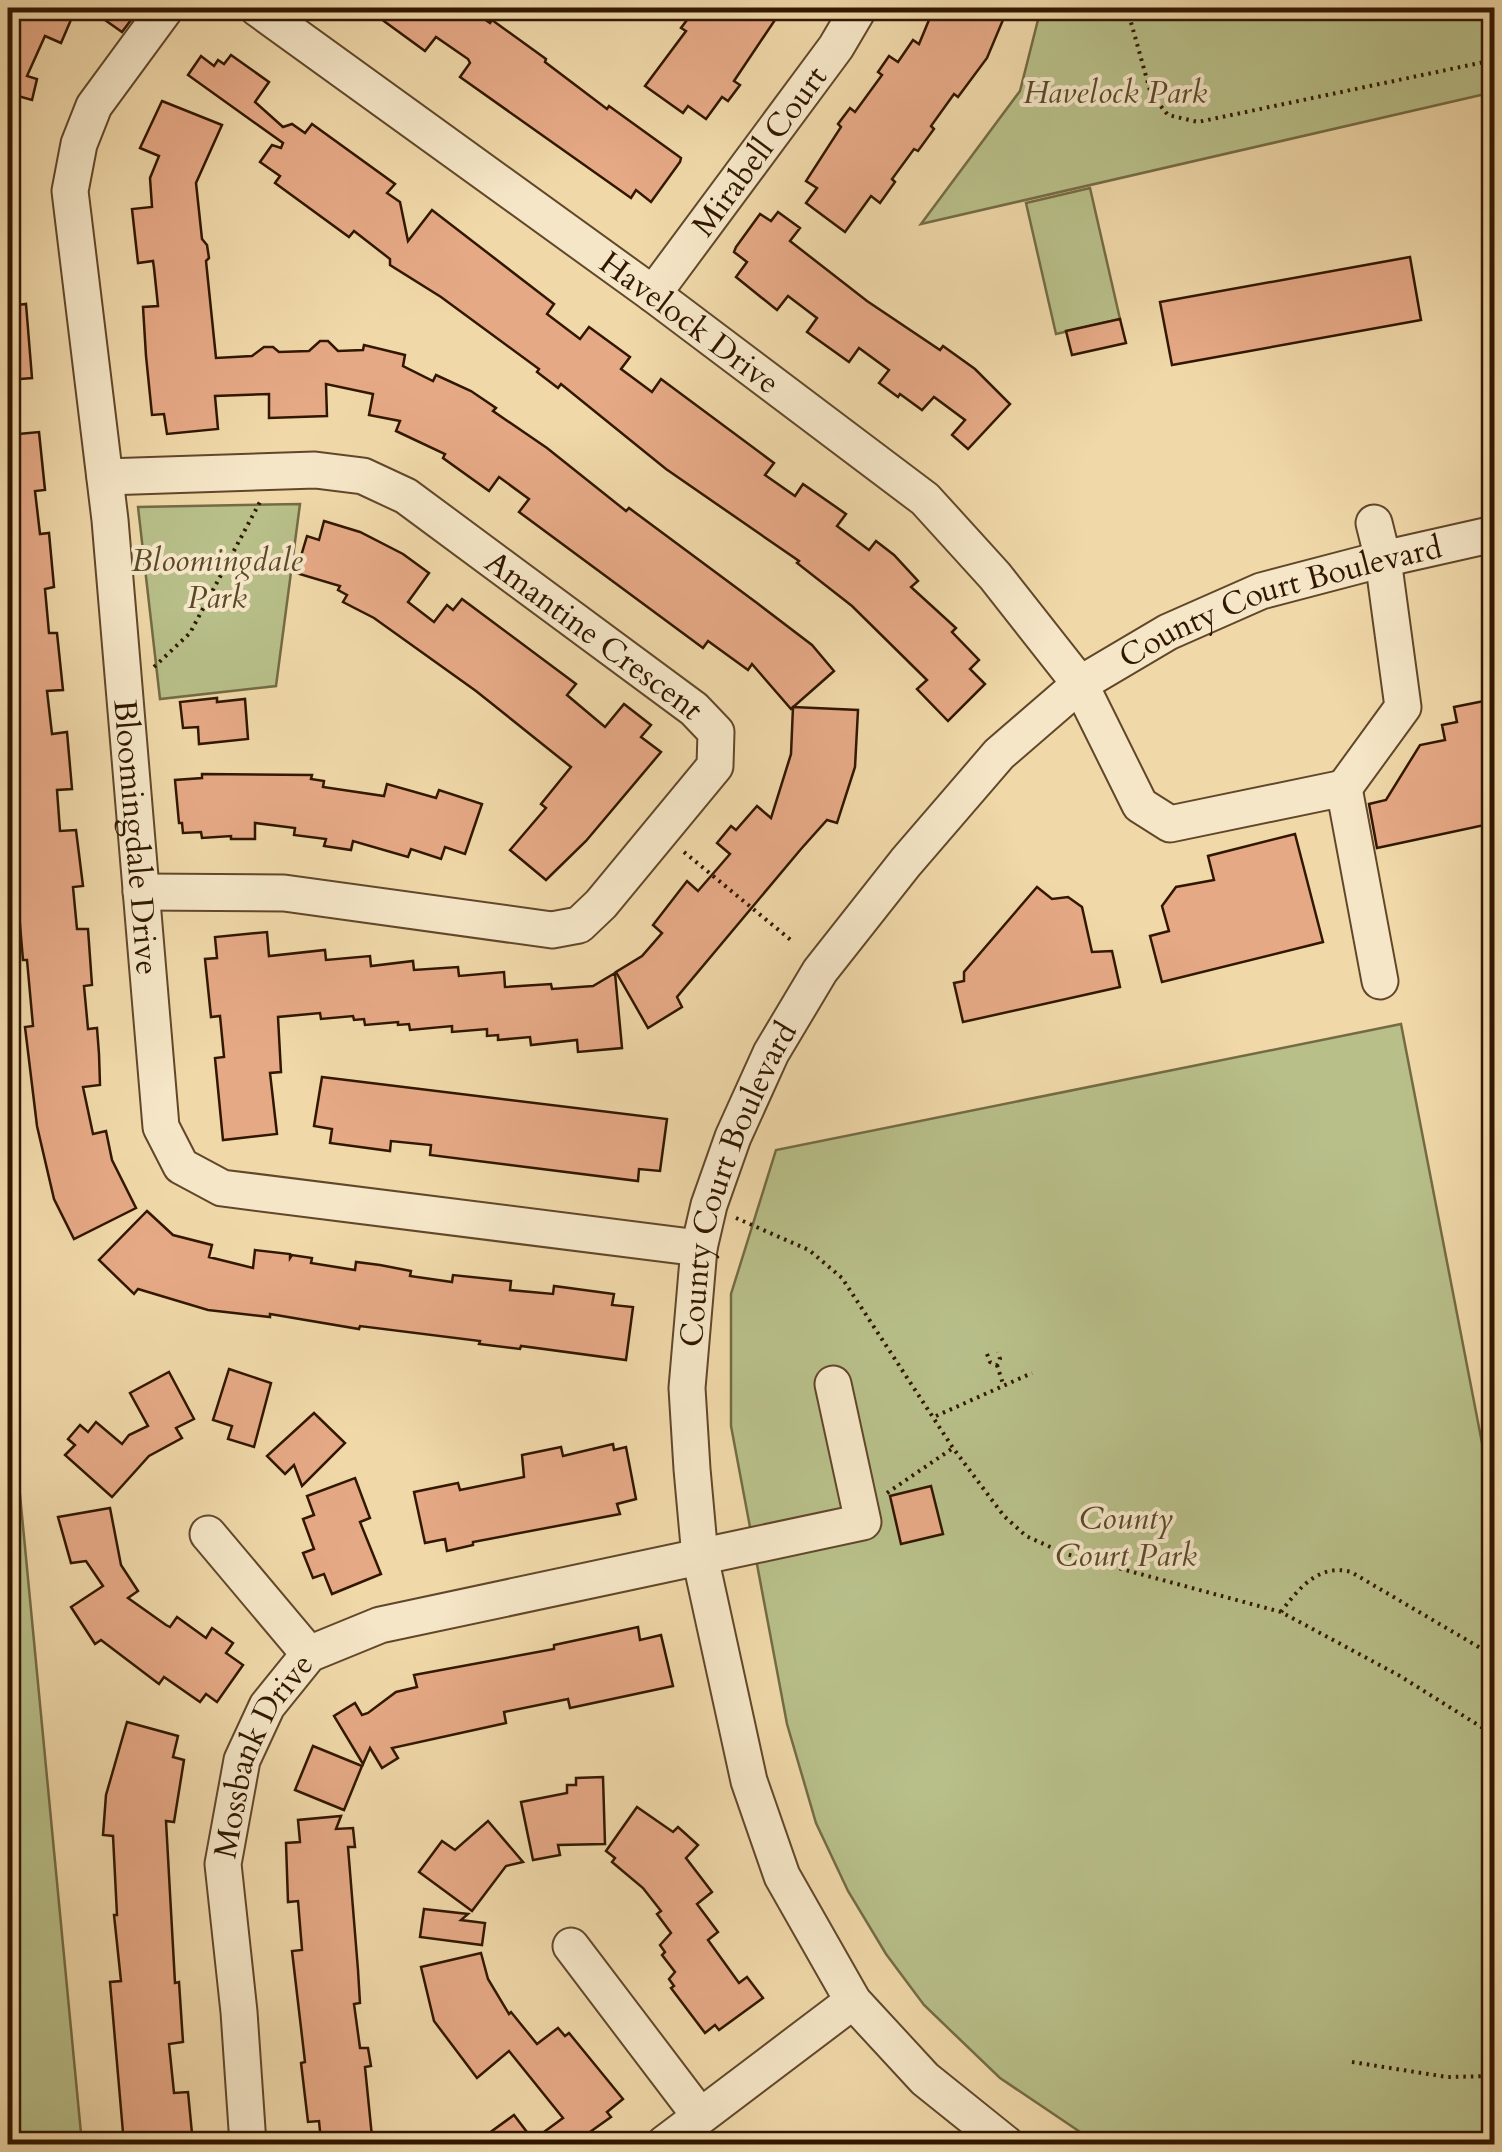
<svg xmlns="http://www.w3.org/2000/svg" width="1502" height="2152" font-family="Cardo,serif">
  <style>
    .green { fill: #b8bf89; stroke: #746b44; stroke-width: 2.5 }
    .building { fill: #e6a986; stroke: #311700; stroke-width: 2.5 }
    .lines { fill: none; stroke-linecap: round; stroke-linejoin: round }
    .minor-casing { stroke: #61472a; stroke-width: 39 }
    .path { stroke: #311700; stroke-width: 4; stroke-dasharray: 2.5 5; stroke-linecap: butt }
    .minor { stroke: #f5e6c7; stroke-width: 35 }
    .labels { text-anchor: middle; stroke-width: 8; stroke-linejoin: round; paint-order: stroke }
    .park-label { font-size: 32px; font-style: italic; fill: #5a4929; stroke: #f5e6c7 }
    .street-label { font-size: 32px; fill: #311700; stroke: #f5e6c7 }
  </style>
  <rect width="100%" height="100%" fill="#f0d8a9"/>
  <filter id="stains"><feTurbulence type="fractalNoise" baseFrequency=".002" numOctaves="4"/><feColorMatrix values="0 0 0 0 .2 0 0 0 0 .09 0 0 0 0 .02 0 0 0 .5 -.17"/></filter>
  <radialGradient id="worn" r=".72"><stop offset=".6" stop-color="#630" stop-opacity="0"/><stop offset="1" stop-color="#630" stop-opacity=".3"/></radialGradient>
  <g class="green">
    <path d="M1041,8H1494V92L921,224L1020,91Z"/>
    <path d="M1090,188L1120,319L1056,334L1026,203Z"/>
    <path d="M300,504L276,686L160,699L138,507Z"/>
    <path d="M1401,1024L1494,1505V2144H1098L1000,2078L924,2005L886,1954L848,1891L816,1823L787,1724L731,1426V1294L776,1150Z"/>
    <path d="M8,1369L82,2144H8Z"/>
  </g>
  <g class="building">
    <path d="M8,8H76L61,43L45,36L27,76L37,79L32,100L18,96L8,119Z"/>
    <path d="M88,8H140L122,32Z"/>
    <path d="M366,8H468L490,23L492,20L546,59L545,62L607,109L609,106L681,158L680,162L651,202L636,190L631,198L460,77L470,63L468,59L436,37L425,51Z"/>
    <path d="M696,8H783L734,81L740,85L728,101L722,97L706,119L688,106L683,113L645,86L686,31L681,28Z"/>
    <path d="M934,8H1008L987,58L958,97L954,94L931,126L934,129L918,151L914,149L892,179L895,182L880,203L871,196L845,232L806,203L817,188L806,181L841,127L838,124L850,108L855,112L882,75L878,72L889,56L898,62L913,40L919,44Z"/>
    <path d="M231,55L269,82L255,102L283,127L292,124L305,133L312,124L395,184L387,193L400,202L408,241L432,210L554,304L547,314L580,339L589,327L630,357L621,369L652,392L661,379L774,463L765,475L795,496L803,484L846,514L837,526L869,550L876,541L894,555L918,581L911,587L956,628L952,632L979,660L970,669L985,684L948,721L917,689L927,680L852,606L797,563L799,561L666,469L561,384L558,388L537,372L539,369L441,297L390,265V259L354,231L349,237L275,183L280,176L260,162L272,145L281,148L283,143L188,75L201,56L214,66L218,60L224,64Z"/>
    <path d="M162,101L222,125L196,183L202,239L207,245L209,258L206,261L216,358L252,356L264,347H273L279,352L309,351L320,341H328L338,351L363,350L364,345L405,355L403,366L433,381L436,375L471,391L496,408L493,411L547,448L626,511L629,508L757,603L812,645L834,671L791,709L752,664L748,670L708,641L703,648L519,512L529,499L499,477L489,491L443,458L445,454L396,431L400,421L369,415L373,394L326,384L327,416L269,418V394L215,396L218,429L167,434L164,414L152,415L146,356L143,307L158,306L154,268L153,261L138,263L132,209L152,207L150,178L159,156L140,148Z"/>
    <path d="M778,212L800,228L790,241L867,301L940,350L943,346L975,369L1010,404L968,449L952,435L965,420L934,397L922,410L900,394L898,397L879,383L889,370L859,348L849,362L807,332L817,318L788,296L777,310L736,277L747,262L734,252L736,247L760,214L771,221Z"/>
    <path d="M1410,257L1421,320L1172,365L1160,302Z"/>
    <path d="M26,304L32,378L8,380V306Z"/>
    <path d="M1120,319L1126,343L1072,355L1066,331Z"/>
    <path d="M39,432L45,490L35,491L40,534L49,533L54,587L45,589L49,633H57L63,690L47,691L52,734L67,732L72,789L57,790L60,831L76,830L83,886L73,887L77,929H88L92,985L84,986L88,1029L97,1028L99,1054L100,1085L83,1087L93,1134L106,1131L112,1160L136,1208L74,1239L54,1199L37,1126L25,1027L33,1026L27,960H23L18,901H14L8,818V435Z"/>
    <path d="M324,521L360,532L403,554L429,573L408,602L434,622L447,605L453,610L462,599L576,684L567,695L605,727L624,704L651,725L641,737L661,752L586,841L546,880L510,850L546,808L541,804L571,767L476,691L374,618L343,602L347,595L338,590L340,586L296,573L307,536L319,540Z"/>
    <path d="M217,698V702L245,699L248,739L199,744L198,727L183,728L180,702Z"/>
    <path d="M1494,699V823L1377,848L1369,804L1386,800L1420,745L1445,740L1442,725L1457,722L1454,707Z"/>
    <path d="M793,707L858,710L855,767L837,823L827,820L801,849L677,997L682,1007L648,1028L616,972L642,956L662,933L653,925L687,881L698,891L730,854L717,843L731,826L736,830L757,806L771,818L791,754Z"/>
    <path d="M202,774L312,775L311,779L324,781L323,787L384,796L387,784L436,798L439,790L482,804L465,854L445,847L441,859L411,849L408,857L353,841L351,850L324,846L326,839L294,835L295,828L255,823V839H231V836L202,838L201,832L183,833L182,823H179L175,780L202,778Z"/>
    <path d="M1295,834L1323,942L1162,982L1150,936L1169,931L1162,906L1176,887L1214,880L1208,856Z"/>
    <path d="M1037,887L1052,899L1068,897L1082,907L1092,952L1112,951L1120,987L963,1022L954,983L964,981V972Z"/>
    <path d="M267,932L269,956L325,950L326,960L370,956L371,966L413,961L414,970L458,967L459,976L504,972L505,987L551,984L552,989L593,986L615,973L622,1048L578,1052L577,1040L531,1045L530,1037L498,1040V1035L487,1036V1029L452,1032V1026L410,1030L409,1024L398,1025V1022L365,1025L364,1019L354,1020L353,1016L321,1019L320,1013L278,1017L281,1072L270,1073L277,1134L223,1140L215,1058L224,1057L220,1016L211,1017L205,959L217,958L215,937Z"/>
    <path d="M322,1077L667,1119L660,1171L639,1169L638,1181L430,1155L431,1145L391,1141L390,1151L330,1143L332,1129L314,1126Z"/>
    <path d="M147,1211L173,1235L212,1245L209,1257L253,1268L255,1250L290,1254V1258L292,1255L312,1258L311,1263L355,1270L356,1262L380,1265L411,1271L410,1276L452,1282L453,1275L511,1281L510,1290L553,1294L554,1286L614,1294L612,1305L633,1307L626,1360L521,1346L520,1349L479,1344L480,1341L360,1326L359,1329L270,1314V1317L208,1310L138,1289L134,1294L99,1260Z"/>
    <path d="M229,1369L271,1383L254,1447L228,1439L232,1426L213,1420Z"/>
    <path d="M169,1372L194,1419L176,1428L182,1438L149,1456L112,1497L65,1455L75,1445L68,1439L80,1425L88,1432L96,1422L122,1444L129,1435L148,1426L130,1393Z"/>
    <path d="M314,1413L345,1443L302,1486L294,1465L285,1474L267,1456Z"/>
    <path d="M613,1444L614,1450L626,1447L636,1499L617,1504L620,1514L473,1542V1545L447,1551L445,1539L425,1543L414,1492L458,1483L460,1490L524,1477L522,1455L561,1447L563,1456Z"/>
    <path d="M355,1478L370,1518L360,1522L381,1574L332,1594L324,1574L313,1578L303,1553L314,1549L303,1519L314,1515L307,1496Z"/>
    <path d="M931,1486L943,1534L901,1544L890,1496Z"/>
    <path d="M110,1508L121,1565L138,1591L128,1598L166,1625L170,1627L177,1617L206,1638L212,1628L233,1643L226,1653L243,1665L217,1702L206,1694L200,1702L164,1677L159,1684L101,1640L95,1644L71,1607L103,1586L86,1561L71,1563L58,1517Z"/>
    <path d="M638,1627L640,1640L661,1635L673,1686L570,1708L568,1699L504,1712L506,1723L392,1748L398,1758L382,1768L370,1748L363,1764L334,1716L355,1703L362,1715L368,1713L396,1692L417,1687L414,1675L554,1649V1645Z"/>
    <path d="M127,1722L178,1736L173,1757L184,1760L174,1822L166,1821L175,1983L179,1982L183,2042L169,2044L174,2093L188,2092L193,2144H124L110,1982L121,1981L114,1915H117L113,1836L103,1835L106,1795Z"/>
    <path d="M313,1746L362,1766L344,1810L295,1790Z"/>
    <path d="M603,1777L605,1844L558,1845L560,1855L533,1860L521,1802L567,1793V1785H576V1778Z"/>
    <path d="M637,1807L673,1832L678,1827L698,1845L686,1858L712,1892L697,1904L718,1932L708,1940L739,1983L747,1977L763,1998L719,2030L715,2025L705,2033L671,1988L674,1986L669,1979L675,1972L662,1955L665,1952L660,1945L671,1933L657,1914L661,1911L643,1888L612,1862L615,1858L606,1851Z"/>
    <path d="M341,1816L336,1829L353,1828L355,1847H348L358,1970L360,2003L354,2004L360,2048H368L371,2066L365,2067L372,2137L321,2142L319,2121L308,2122L301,2063L305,2062L292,1951L302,1950L298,1901L288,1902L286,1843L300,1842L298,1820Z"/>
    <path d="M488,1821L523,1862L506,1866L472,1911L419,1872L442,1841L455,1850Z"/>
    <path d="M424,1909L468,1914L461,1920L485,1923L482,1945L420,1937Z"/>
    <path d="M481,1953L488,1979L509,2014L511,2012L537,2044L558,2028L565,2036L569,2033L623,2099L607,2112L611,2117L573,2144H474L514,2115L533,2140L563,2118L509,2051L477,2078L434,2021L421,1967Z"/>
  </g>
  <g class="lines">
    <g class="minor-casing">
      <g id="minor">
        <path id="s1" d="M166,8L94,106L79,144L70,191L110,520L161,1127L181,1166L222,1188L699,1248"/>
        <path id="s2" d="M257,8L653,294L925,499L995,576L1080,684L1140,805L1170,824L1344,788L1380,981"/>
        <path id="s3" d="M653,294L836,47L859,8"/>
        <path id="s4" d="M105,477L315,470L363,476L406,496L694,709L716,732L715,766L601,904L579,925L552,930L284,893L141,892"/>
        <path d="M1344,788L1403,707L1383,559L1374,523"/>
        <path d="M208,1534L309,1654"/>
        <path d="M571,1946L700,2116"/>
        <path id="s5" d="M248,2144L239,2012L223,1864L242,1760L267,1706L309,1654L380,1625L863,1522L833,1384"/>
        <path d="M664,2144L853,2001"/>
        <path id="s6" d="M1006,2144L925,2079L853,2001L782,1876L749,1781L700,1557L692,1469L687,1388L699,1248L709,1205L733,1137L771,1053L820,971L906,862L999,754L1080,684L1168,632L1261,591L1383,559L1494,534"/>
      </g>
    </g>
    <g class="path">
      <path d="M1127,8L1151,94L1168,115L1198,122L1494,60"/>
      <path d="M154,667L190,633L261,500"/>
      <path d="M684,852L792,941"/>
      <path d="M736,1218L809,1250L842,1278L953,1448L1004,1516L1026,1536L1066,1554L1281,1612L1400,1676L1494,1735"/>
      <path d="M987,1354L990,1362L997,1365L1000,1359L998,1352"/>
      <path d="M997,1365L1003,1384"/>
      <path d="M936,1416L1032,1373"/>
      <path d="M887,1493L953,1448"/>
      <path d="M1281,1612C1298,1589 1319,1563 1351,1572L1494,1656"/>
      <path d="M1352,2062L1447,2077L1494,2076"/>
    </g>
    <use href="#minor" class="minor"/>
  </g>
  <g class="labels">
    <g class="park-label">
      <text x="1115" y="103">Havelock Park</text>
      <text x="217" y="571">Bloomingdale<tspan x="217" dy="37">Park</tspan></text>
      <text x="1126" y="1529">County<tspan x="1126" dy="37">Court Park</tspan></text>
    </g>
    <g class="street-label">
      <text dy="11" stroke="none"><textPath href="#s3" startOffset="178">Mirabell Court</textPath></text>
      <text dy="11" stroke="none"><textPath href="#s2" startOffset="535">Havelock Drive</textPath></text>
      <text dy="11" stroke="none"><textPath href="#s6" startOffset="1905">County Court Boulevard</textPath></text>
      <text dy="11" stroke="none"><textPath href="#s4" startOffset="540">Amantine Crescent</textPath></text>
      <text dy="11" stroke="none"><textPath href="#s1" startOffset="860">Bloomingdale Drive</textPath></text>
      <text dy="11" stroke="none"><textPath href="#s6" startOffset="1065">County Court Boulevard</textPath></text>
      <text dy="11" stroke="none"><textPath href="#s5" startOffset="398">Mossbank Drive</textPath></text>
    </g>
  </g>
  <rect width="1502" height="2152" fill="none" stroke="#f0d8a9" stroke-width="40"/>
  <rect x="10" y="10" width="1482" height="2132" fill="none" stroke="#311700" stroke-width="5"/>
  <rect x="20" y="20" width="1462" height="2112" fill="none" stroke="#311700" stroke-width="2.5"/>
  <rect width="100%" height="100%" filter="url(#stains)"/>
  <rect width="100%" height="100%" fill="url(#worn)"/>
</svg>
